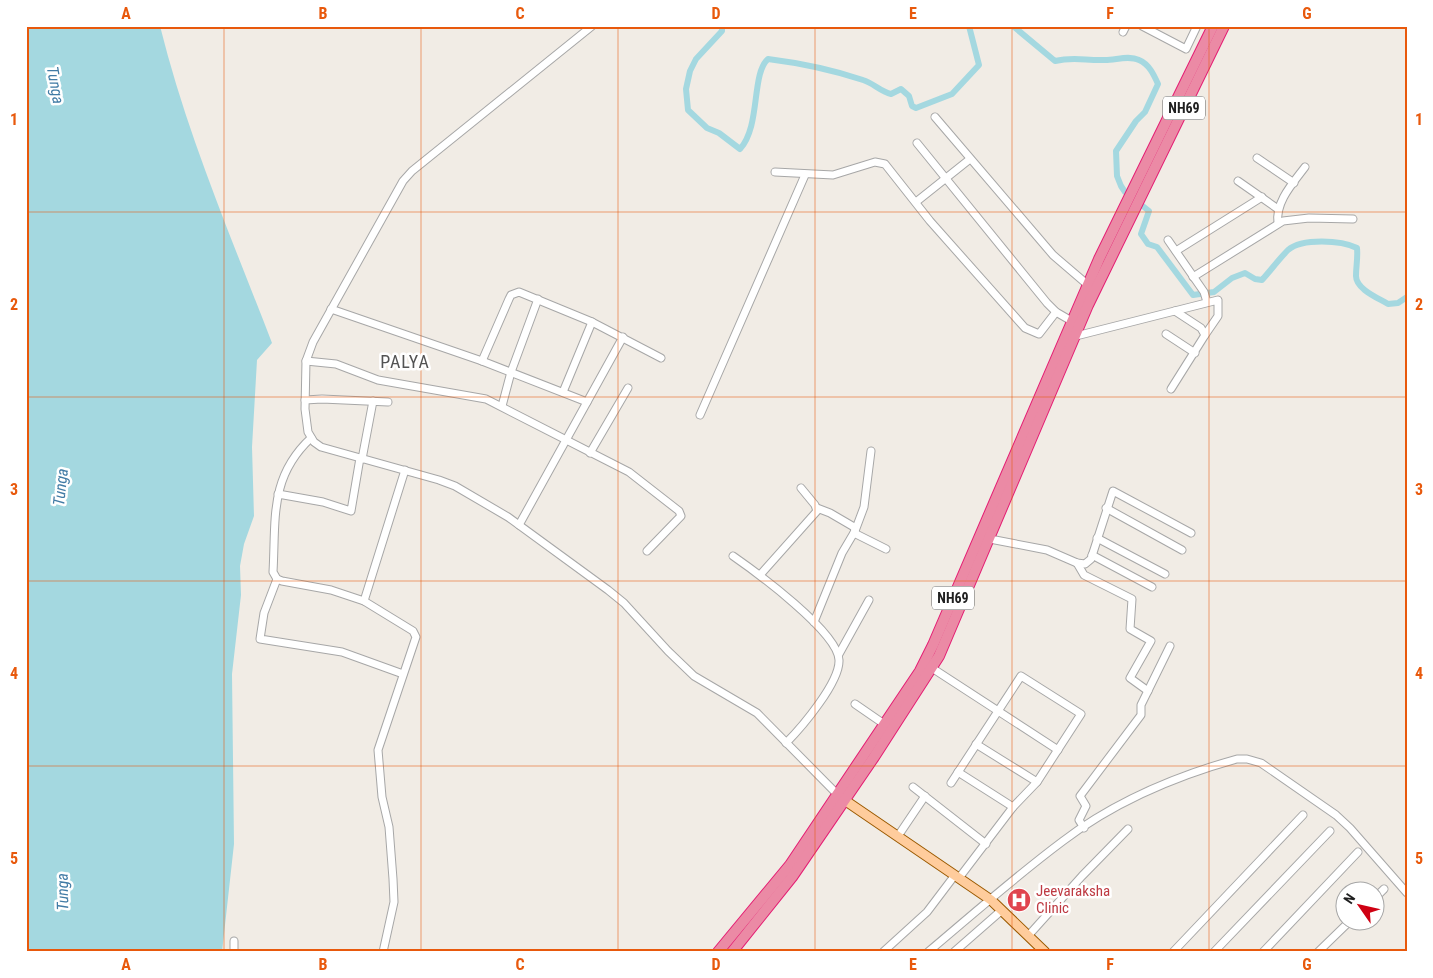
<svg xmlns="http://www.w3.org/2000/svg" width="1433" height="978" font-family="'Roboto Condensed',sans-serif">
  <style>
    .water { fill: #a4d8e0 }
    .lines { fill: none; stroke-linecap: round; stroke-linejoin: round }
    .canal { stroke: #a4d8e0; stroke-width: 6 }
    .minor-casing { stroke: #a7a7a7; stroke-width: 9 }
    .major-casing { stroke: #9b5a00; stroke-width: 11 }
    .highway-casing { stroke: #e41d73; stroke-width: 12 }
    .minor { stroke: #fff; stroke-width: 7 }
    .major { stroke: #ffcc9c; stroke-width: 9 }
    .highway { stroke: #eb8aa5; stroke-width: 10 }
    .grid { fill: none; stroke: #e8590c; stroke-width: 1; stroke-opacity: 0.55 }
    .labels { text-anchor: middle; stroke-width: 5; stroke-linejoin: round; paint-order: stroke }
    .shield { fill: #fff; stroke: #636363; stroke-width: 1 }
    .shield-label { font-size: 14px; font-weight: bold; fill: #202020 }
    .health-label { font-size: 15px; fill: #be3a42; stroke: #fff; text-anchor: start }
    .water-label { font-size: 16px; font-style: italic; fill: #417ba5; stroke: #fff }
    .quarter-label { font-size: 18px; letter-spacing: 1px; fill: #535353; stroke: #fff }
    .neatline { fill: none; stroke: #e8590c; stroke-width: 2 }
    .grid-label { font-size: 16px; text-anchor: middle; font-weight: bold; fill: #e8590c }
  </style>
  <rect width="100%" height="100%" fill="#f1ece5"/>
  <path class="water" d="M26,26H160C187,135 232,239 272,343L257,360L252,447L254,516L244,544L240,566L241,595L232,674L234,844L222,952H26Z"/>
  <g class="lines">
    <g class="canal">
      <path d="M615,26H627"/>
      <path d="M722,26V31L696,59L690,71L686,89L688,110L707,128L719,133L740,149C761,126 751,74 768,59C800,63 833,70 863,80C873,83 881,92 891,94L901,89L909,96L912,106L916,108L952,94L979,65L969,26"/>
      <path d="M1013,26L1055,61C1075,56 1086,61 1105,60C1116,60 1129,55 1139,60C1149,64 1154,75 1158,84L1145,112L1136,121L1116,151L1117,176L1121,186L1125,192L1149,211L1141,234L1148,244L1157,247L1193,295L1214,292L1232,278L1245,273L1255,279L1262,280C1271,270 1279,259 1288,250C1302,238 1341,240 1357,248C1358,258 1356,266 1356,276C1356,289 1378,298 1388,304L1398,303L1407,297"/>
    </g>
    <g class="minor-casing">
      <g id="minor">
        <path d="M592,26L412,171L403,181L313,342L306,361L305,409L308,432L314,442L321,447L439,480L455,486L508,517L608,590L624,603L668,651L694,676L757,713L837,794"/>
        <path d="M1142,26L1186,49L1197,26"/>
        <path d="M1123,32L1126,26"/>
        <path d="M935,117L1053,255L1088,285"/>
        <path d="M917,143L1047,303L1056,312L1075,323"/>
        <path d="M1257,158L1294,183"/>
        <path d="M775,172L833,175L875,162L885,164L930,221L1025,328L1039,334L1056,312"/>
        <path d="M1238,181L1278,209"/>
        <path d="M916,202L970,159"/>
        <path d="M1278,223C1275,202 1293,183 1305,167"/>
        <path d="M1168,240L1204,292L1207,302"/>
        <path d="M1176,251L1262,197"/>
        <path d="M1193,277L1283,221L1309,218L1353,219"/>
        <path d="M331,309L482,361L587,402"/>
        <path d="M1166,334L1195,353"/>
        <path d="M1076,336L1218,300V316L1205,335"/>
        <path d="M306,361L336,364L378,380L486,399L629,472L679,511L681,516L647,551"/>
        <path d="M482,361L509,299L511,295L519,292L592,322L661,358"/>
        <path d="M1171,389L1205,335L1201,328L1175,311"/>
        <path d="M563,392L592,322"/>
        <path d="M305,400L322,399L388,402"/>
        <path d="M502,406L511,372L538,299"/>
        <path d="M700,415L805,175"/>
        <path d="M311,438C269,477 276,519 273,572L277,579L282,581L331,590L364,601L413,631L416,637L378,750L382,797L389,827L393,879L394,902L383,952"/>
        <path d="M590,453L628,388"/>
        <path d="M362,459L373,401"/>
        <path d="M278,494L323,502L351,511L360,458"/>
        <path d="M1106,508L1182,550"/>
        <path d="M519,525L623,337"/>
        <path d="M855,531L864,507L871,451"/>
        <path d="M854,533L886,549"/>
        <path d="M1097,538L1165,574"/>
        <path d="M990,539L1047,550L1077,563L1085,564L1091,559L1113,491L1191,533"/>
        <path d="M1092,555L1152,587"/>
        <path d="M733,556C756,572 838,632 839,660C840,682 802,727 786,743"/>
        <path d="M1077,563L1084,575L1132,599L1130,629L1151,641L1130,678L1148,691"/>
        <path d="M760,575L817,511L815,505L801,488"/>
        <path d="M277,579L264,613L260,639L342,652L403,674"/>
        <path d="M364,601L405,470"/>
        <path d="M814,622L842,553L855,531L854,527L830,513L817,508"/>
        <path d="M839,654L869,600"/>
        <path d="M932,668L1058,750"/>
        <path d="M855,704L884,724"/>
        <path d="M976,744L1037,782"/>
        <path d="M958,772L1013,807"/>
        <path d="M951,783L1021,676L1081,714L1037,782L1013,807L959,878"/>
        <path d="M913,787L986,844"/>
        <path d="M1084,828L1079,820L1086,806L1080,796L1141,715V705L1170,646"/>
        <path d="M898,836L925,796"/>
        <path d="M1376,897L1384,889"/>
        <path d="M1028,936L1082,876L1128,829"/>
        <path d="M234,941V952"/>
        <path d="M883,952L927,912L955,875"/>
        <path d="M928,952C972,915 1016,876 1063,841C1113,803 1176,776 1237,759H1247L1261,763L1336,815L1350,828L1407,893"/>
        <path d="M954,952L1002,910"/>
        <path d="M1173,952L1303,815"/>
        <path d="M1214,952L1330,831"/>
        <path d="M1263,952L1358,852"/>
        <path d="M1318,952L1351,920"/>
      </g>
    </g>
    <g class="major-casing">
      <path id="major" d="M840,797L991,900L1045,952"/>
    </g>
    <g class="highway-casing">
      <g id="highway">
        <path d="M718,952L790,865L920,671L933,645L1099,259L1213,26"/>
        <path d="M732,952L792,877L874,757L939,656L1088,305L1224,26"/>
      </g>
    </g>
    <use href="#minor" class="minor"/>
    <use href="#major" class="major"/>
    <use href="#highway" class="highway"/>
  </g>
  <path class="grid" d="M224,26V952M421,26V952M618,26V952M815,26V952M1012,26V952M1209,26V952M26,212H1407M26,397H1407M26,581H1407M26,766H1407"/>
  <defs>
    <g id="hospital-disc" transform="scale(1.25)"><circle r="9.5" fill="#e0444e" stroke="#fff"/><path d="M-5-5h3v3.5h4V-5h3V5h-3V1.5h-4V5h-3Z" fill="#fff"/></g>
  </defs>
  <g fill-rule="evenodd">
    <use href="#hospital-disc" x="1019" y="900"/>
  </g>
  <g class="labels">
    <g class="shield">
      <rect x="1163" y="96.5" width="42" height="23" rx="4"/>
      <rect x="932" y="586.5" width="42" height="23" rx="4"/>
    </g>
    <g class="shield-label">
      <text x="1184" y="113">NH69</text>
      <text x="953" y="603">NH69</text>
    </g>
    <g class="health-label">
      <text x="1036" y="896">Jeevaraksha<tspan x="1036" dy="17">Clinic</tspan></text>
    </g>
    <g class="water-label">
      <text transform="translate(56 85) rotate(80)" y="6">Tunga</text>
      <text transform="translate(60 487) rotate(-84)" y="6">Tunga</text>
      <text transform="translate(62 892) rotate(-91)" y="6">Tunga</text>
    </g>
    <g class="quarter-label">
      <text x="405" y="368">PALYA</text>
    </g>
  </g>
  <rect width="1433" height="978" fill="none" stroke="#ffffff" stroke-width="55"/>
  <g transform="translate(1360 906) rotate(304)"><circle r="24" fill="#ffffff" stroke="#a6a6a6"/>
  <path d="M0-4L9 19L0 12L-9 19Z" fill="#cf0012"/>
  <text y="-8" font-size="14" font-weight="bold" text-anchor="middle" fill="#202020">N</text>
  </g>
  <rect x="28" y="28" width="1378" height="922" class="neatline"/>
  <g class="grid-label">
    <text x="126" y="19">A</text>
    <text x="323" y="19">B</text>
    <text x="520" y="19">C</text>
    <text x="716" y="19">D</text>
    <text x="913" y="19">E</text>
    <text x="1110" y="19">F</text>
    <text x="1307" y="19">G</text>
    <text x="14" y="125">1</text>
    <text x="1419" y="125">1</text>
    <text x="14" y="310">2</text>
    <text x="1419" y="310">2</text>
    <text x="14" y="495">3</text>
    <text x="1419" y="495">3</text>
    <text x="14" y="679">4</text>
    <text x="1419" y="679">4</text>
    <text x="14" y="864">5</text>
    <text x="1419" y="864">5</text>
    <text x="126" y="970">A</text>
    <text x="323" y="970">B</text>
    <text x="520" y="970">C</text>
    <text x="716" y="970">D</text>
    <text x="913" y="970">E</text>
    <text x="1110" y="970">F</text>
    <text x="1307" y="970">G</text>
  </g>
</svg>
